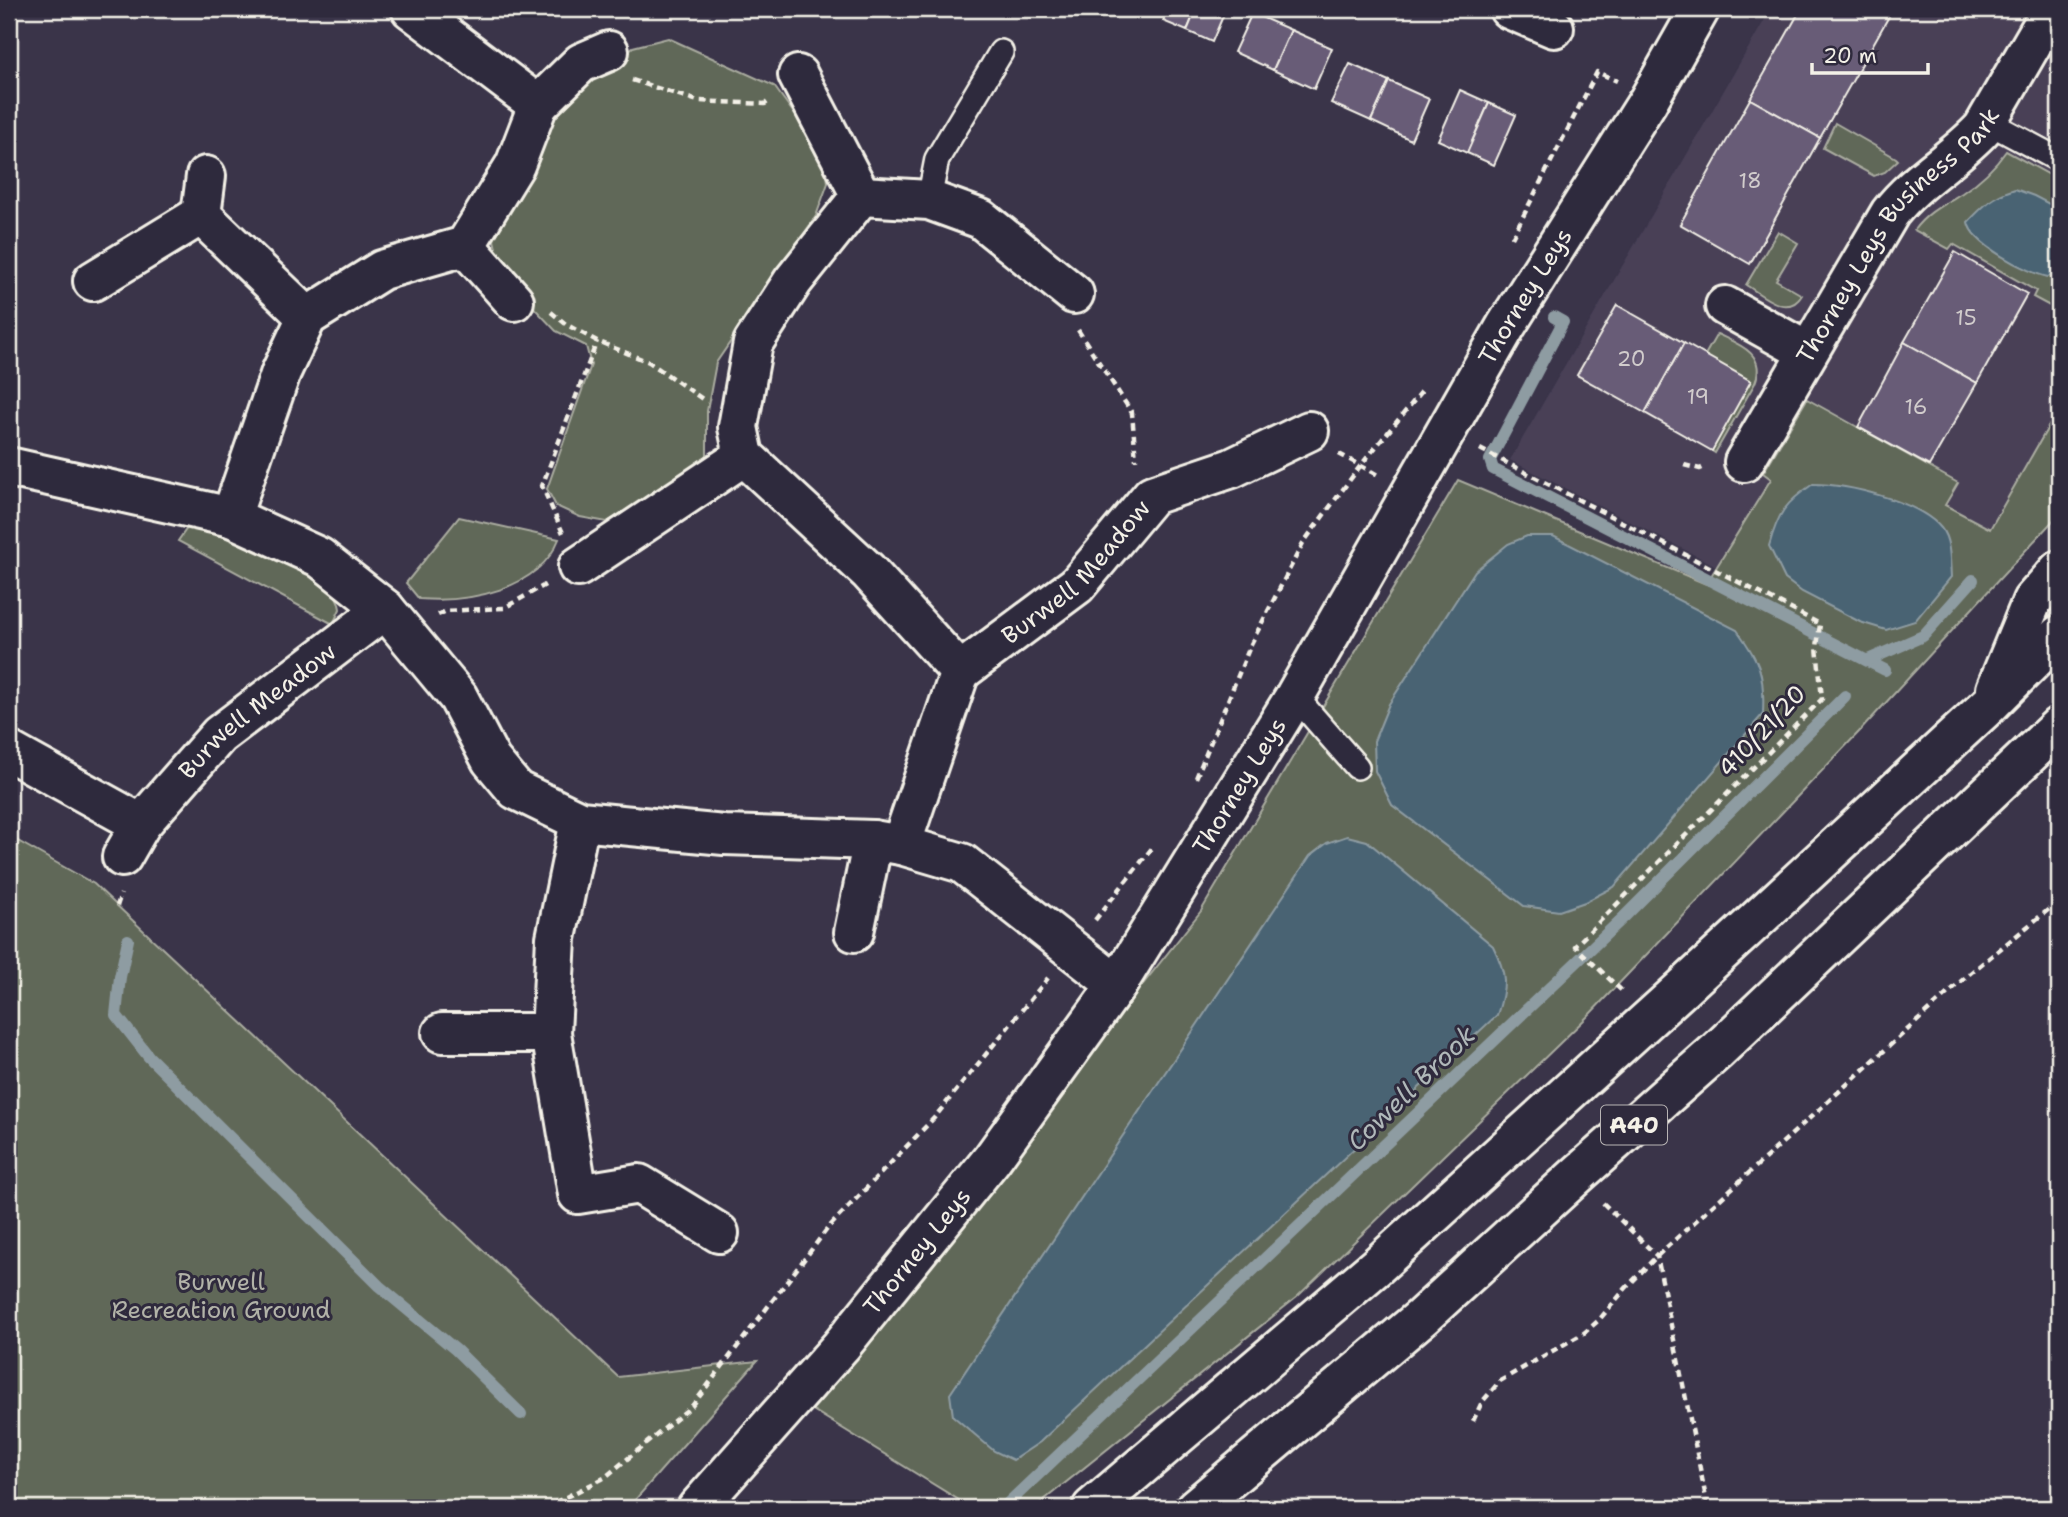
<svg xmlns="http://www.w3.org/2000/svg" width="2068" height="1517" font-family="'Shantell Sans',sans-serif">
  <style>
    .built { fill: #484057 }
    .green { fill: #616759; stroke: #aaaca0; stroke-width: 2 }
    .water { fill: #4a6373; stroke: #8e9ca2; stroke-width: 2 }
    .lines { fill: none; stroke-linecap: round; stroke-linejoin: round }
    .stream { stroke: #8e9ca2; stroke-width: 12 }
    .building { fill: #675b77; stroke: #f4f1e8; stroke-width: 2 }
    .lane-casing { stroke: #f4f1e8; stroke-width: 28 }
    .street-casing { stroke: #f4f1e8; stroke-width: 44 }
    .secondary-casing { stroke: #f4f1e8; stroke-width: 44 }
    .highway-casing { stroke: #f4f1e8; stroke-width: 44 }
    .path { stroke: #f4f1e8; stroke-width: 4.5; stroke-dasharray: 7 5; stroke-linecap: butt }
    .lane { stroke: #2f2a3d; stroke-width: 23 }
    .street { stroke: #2f2a3d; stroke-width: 38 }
    .secondary { stroke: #2f2a3d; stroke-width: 38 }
    .highway { stroke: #2f2a3d; stroke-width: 38 }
    .labels { text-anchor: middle; stroke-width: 6; stroke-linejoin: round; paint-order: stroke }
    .number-label { font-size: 21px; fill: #d1cccc }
    .shield { fill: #2f2a3d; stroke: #b9b5b5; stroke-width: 2 }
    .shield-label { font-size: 23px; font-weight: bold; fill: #f4f1e8 }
    .street-label { font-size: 24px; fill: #f4f1e8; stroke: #2f2a3d }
    .park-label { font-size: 24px; fill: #b2b3a8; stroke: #2f2a3d }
    .water-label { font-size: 26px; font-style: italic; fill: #b0b8b9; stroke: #2f2a3d }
  </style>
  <rect width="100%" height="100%" fill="#3a3449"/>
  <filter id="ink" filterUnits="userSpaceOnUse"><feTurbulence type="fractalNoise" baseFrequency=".0143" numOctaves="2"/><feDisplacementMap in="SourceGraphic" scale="14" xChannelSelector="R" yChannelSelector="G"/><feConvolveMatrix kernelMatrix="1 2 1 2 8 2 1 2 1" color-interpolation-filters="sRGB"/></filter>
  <g filter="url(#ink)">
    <path class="built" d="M1771,9H2059V408L1990,529L1945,505L1778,466L1718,567L1510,460Z"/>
    <g class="green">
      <path d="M668,38L774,86L825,156L828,183L816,216L716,363L707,411V462L607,522L580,517L556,506L547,489L591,365L586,346L556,331L502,274L494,240L559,108L633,47Z"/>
      <path d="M1835,123L1896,158L1898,160L1885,172L1874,176L1823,148Z"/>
      <path d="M2006,151L2059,180V311L2033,297L2036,291L1953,244L1949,249L1914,230C1926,213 1944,204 1962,193C1979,182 1995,167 2006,151Z"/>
      <path d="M1778,231L1798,243L1776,280L1802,295C1788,319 1762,295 1746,285Z"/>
      <path d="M1717,334C1738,344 1767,353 1755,383L1715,453L1712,451L1705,355Z"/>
      <path d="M1807,399L1958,483L1945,505L1990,529L2059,408V514L1859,732L1587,1017L1297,1297L1034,1508H972L808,1407L1201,911L1458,480L1706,584L1771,479L1763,473Z"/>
      <path d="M459,517L559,539C539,590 468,603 419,599L406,583Z"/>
      <path d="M192,521C229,535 336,565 340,609L333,624L178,541Z"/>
      <path d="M9,836L94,884L618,1377L757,1361L628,1508H9Z"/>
    </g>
    <g class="water">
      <path d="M2015,189L2034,196L2059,209V269L2048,277C2027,273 1971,243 1968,222C1984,205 1993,196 2015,189Z"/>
      <path d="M1813,484C1847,484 1919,501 1941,528C1951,540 1950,563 1951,577L1915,621L1886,630L1860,622L1802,592L1785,579L1769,546C1778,513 1785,503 1813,484Z"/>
      <path d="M1527,536H1553L1737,630C1760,662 1765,674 1763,714L1614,887L1585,902L1559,911L1524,906L1392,805L1375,771L1374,741L1389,704L1475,571L1508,544Z"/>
      <path d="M1347,836L1367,841L1493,946C1507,974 1507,985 1497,1015L1040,1442L1013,1460L994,1451L953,1416L950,1394L1310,856L1327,843Z"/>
    </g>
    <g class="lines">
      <g class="stream">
        <path d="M1554,317L1563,322L1490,460L1493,469L1885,670"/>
        <path d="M1868,660L1923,636L1973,580"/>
        <path d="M128,940L120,977L116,1015L149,1057L379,1286L456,1350L521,1414"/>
        <path d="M1003,1508L1624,917L1845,696"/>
      </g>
    </g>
    <g class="building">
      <path d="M1168,9H1196L1187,31L1163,21Z"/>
      <path d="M1196,9H1226L1212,42L1187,31Z"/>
      <path d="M1801,9H1888L1892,11L1820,138L1750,99Z"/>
      <path d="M1252,13L1291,30L1273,70L1234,52Z"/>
      <path d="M1291,30L1332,48L1314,89L1273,70Z"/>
      <path d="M1350,64L1389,81L1371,121L1331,103Z"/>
      <path d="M1389,81L1429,99L1411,140L1371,121Z"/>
      <path d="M1460,90L1489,103L1467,153L1438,140Z"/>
      <path d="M1750,99L1820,138L1750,264L1680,224Z"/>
      <path d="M1489,103L1516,115L1494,165L1467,153Z"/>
      <path d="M1955,252L2027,294L1977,383L1904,342Z"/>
      <path d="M1617,305L1684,343L1645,413L1577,375Z"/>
      <path d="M1904,342L1977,383L1929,466L1858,427Z"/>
      <path d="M1684,343L1751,381L1712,451L1645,413Z"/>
    </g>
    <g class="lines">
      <g class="lane-casing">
        <g id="lane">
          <path d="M1988,122L2059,160"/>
          <path d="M929,200L937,159L1001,52"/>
          <path d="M1295,696L1357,767"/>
        </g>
      </g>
      <g class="street-casing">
        <g id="street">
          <path d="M411,9L538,105L581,63L609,51"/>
          <path d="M1509,9L1554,28"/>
          <path d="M798,75L861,196L793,281L753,343L738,427L744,456L868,571L960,672L901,845"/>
          <path d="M861,196L929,200L981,219L1074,294"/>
          <path d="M201,215L206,176"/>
          <path d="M465,246L514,301"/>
          <path d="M93,281L201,215L307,317"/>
          <path d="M1725,306L1808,352"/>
          <path id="s1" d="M1744,462L1890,213C1916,179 1955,159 1983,128L2052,9"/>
          <path d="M9,467L231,517L319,557L385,609L458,697L491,760L516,790L580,821L724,835L873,840L901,845L962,863L1117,985"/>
          <path d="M231,517L281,372L307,317L382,270L465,246L515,165L538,105"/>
          <path d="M578,567L744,456"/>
          <path id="s2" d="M960,672L1077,585L1152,495L1232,468L1309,431"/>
          <path d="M9,751L141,824"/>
          <path d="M580,821L556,938L551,1033L578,1194L639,1184L719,1233"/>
          <path id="s3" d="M122,857L141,824L219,735L385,609"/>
          <path d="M854,932L873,840"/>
          <path d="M442,1033H551"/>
        </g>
      </g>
      <g class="secondary-casing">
        <g id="secondary">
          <path id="s4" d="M697,1508L841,1346L992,1159L1117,985L1295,696L1506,326L1648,101L1700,9"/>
        </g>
      </g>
      <g class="highway-casing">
        <g id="highway">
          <path d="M1996,689L2032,601L2059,570"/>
          <path d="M1092,1508L1376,1267L1684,987L1990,704L2059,635"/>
          <path d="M1195,1508L1422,1317L1576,1176L1717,1051L2059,726"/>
        </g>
      </g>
      <g class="path">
        <path d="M632,80L698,101L765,104L769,101"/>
        <path d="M1512,238L1597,72L1617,81"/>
        <path d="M551,312L567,325L597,341L649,362L704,400"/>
        <path d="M1078,330L1132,413L1136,460"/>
        <path d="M1480,449L1820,624L1817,647L1822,699L1575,946L1622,991"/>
        <path d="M1339,454L1378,475"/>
        <path d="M1684,465L1700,469L1706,466"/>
        <path d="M563,533L542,486L597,341"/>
        <path d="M438,615L446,611L504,608L545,585"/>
        <path d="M1196,778L1251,644L1303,543L1361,465L1423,390"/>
        <path d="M117,906L121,894"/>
        <path d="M1095,920L1153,847"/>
        <path d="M1603,1203L1657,1256L1708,1508"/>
        <path d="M1473,1421L1482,1402L1500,1381L1584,1333L1599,1320L1626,1288L1657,1256L1968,975L2059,901"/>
        <path d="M544,1508L604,1478L692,1406L828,1228L934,1118L1048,978"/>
      </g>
      <use href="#lane" class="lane"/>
      <use href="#street" class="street"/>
      <use href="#secondary" class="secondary"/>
      <use href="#highway" class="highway"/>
    </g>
  </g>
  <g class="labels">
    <g class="number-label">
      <text x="1750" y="188">18</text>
      <text x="1966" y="325">15</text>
      <text x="1631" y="366">20</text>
      <text x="1698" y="404">19</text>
      <text x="1916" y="414">16</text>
    </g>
    <rect class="shield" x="1601" y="1105.5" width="66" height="39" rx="5"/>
    <g class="shield-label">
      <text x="1634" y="1133">A40</text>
    </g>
    <g class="street-label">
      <text dy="8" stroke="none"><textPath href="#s1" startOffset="276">Thorney Leys Business Park</textPath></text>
      <text dy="8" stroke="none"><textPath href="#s4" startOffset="1472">Thorney Leys</textPath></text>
      <text dy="8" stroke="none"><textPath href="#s2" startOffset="154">Burwell Meadow</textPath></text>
      <text dy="8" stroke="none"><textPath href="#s3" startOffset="201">Burwell Meadow</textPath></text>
      <text transform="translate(1762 731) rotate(-47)" y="8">410/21/20</text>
      <text dy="8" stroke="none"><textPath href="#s4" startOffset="905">Thorney Leys</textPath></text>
      <text dy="8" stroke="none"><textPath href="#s4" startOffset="338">Thorney Leys</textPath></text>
    </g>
    <g class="park-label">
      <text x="221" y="1290">Burwell<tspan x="221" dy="28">Recreation Ground</tspan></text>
    </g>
    <g class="water-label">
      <text transform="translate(1411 1088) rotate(-44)" y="9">Cowell Brook</text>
    </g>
  </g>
  <rect width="2068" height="1517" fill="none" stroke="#2f2a3d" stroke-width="35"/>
  <rect x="18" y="18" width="2033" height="1482" fill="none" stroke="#f4f1e8" stroke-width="2.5" filter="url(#ink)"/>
  <path d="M1812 63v10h116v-10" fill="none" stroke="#f4f1e8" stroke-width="3.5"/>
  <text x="1823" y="63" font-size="21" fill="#f4f1e8" stroke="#2f2a3d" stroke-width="5" paint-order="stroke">20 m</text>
</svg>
